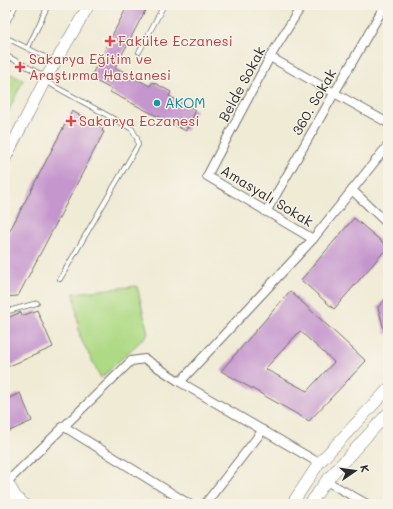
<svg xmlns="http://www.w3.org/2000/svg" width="393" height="509" font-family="Mali,sans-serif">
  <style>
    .green { fill: #afda85; stroke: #6d8258 }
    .building { fill: #c595cd; fill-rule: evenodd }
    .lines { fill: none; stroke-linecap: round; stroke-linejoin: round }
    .lane-casing { stroke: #706e66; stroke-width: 5.5 }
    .street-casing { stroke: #706e66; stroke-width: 10 }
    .secondary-casing { stroke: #706e66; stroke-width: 12 }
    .lane { stroke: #fff; stroke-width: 4 }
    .street { stroke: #fff; stroke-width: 8 }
    .secondary { stroke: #fff; stroke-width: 11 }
    .health-dot { fill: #e0444e; stroke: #f7f3e8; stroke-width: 1.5 }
    .culture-dot { fill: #0f9aa8; stroke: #f7f3e8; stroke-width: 1.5 }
    .labels { text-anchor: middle; stroke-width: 3; stroke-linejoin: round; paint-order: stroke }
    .health-label { font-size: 14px; fill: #be3a42; stroke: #f7f3e8; text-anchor: start }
    .street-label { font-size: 14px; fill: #2b2b2b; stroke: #f7f3e8 }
    .culture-label { font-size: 14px; fill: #0d838f; stroke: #f7f3e8; text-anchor: start }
  </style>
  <rect width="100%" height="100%" fill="#f7f3e8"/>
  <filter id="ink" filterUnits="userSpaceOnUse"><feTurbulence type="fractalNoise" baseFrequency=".025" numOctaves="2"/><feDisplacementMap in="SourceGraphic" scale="8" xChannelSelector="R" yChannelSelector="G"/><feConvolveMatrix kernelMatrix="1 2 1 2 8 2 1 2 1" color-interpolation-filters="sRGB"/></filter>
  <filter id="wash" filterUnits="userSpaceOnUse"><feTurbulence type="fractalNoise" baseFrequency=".012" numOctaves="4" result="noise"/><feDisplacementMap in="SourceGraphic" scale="16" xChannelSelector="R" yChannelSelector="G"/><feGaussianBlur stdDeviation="0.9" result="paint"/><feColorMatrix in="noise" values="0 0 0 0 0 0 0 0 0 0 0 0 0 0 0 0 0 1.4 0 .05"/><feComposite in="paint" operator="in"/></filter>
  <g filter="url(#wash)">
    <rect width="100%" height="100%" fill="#f0ebd5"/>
    <g class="green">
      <path d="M5,71L23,80L5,119Z"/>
      <path d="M137,286L148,334L101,378L80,337L74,293Z"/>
    </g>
    <g id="blocks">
      <g class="building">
        <path d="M128,5H148L115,68L150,86L153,82L171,92L169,96L196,110L186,131L110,92L111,89L90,78Z"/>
        <path d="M72,111L103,128L102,131L104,132L18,296L5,297V240Z"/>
        <path d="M354,218L388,247L334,309L301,280Z"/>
        <path d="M290,291L366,361L309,421L221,371ZM300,331L334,362L307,391L265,369Z"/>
        <path d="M388,296V334H385L378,307Z"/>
        <path d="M37,310L53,347L5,368V319L21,312L22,316Z"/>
        <path d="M20,393L32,421L5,433V400Z"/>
      </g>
    </g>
  </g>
  <g filter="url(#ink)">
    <use href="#blocks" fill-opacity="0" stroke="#706e66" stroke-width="1"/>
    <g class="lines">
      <g class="lane-casing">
        <g id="lane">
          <path d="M5,26L16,5"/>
          <path d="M5,37L55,62"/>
          <path d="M28,48L48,5"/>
          <path d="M139,52L164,5"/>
          <path d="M5,55L46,77"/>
          <path d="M45,81L132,129L137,138L138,145L60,279"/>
          <path d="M5,312L37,303"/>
        </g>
      </g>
      <g class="street-casing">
        <g id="street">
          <path d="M302,5L270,57L207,176L313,239"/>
          <path d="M270,57L388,123"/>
          <path d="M352,190L388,224"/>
          <path d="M266,212L385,5"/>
          <path d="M180,382L313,239L388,145"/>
          <path d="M63,426L189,504"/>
          <path d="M326,481L367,504"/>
          <path d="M7,482L131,361L145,359L180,382L319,463"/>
          <path d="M11,504L16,497"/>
          <path d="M205,504L263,430"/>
        </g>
      </g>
      <g class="secondary-casing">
        <g id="secondary">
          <path d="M5,159L46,78L89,5"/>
          <path d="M5,478L16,497L24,504"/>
          <path d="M292,504L319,463L388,389"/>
          <path d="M310,504L326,481L388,413"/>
        </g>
      </g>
      <use href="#lane" class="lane"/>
      <use href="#street" class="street"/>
      <use href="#secondary" class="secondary"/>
    </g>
  </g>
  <g class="health-dot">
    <path d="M108 35h4v4h4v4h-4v4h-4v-4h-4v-4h4z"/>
    <path d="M18 61h4v4h4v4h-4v4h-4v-4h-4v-4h4z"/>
    <path d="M69 115h4v4h4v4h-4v4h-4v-4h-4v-4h4z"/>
  </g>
  <circle class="culture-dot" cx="157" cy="103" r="4"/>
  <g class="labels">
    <g class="health-label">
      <text x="118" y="46">Fakülte Eczanesi</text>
      <text x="29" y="64">Sakarya Eğitim ve<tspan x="29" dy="16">Araştırma Hastanesi</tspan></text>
      <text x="79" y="126">Sakarya Eczanesi</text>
    </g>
    <g class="street-label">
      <text transform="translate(242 84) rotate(-62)" y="5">Belde Sokak</text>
      <text transform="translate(314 102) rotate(-60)" y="5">360. Sokak</text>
      <text transform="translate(267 196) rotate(31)" y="5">Amasyalı Sokak</text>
    </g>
    <g class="culture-label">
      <text x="165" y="108">AKOM</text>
    </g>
  </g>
  <rect width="393" height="509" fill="none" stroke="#f7f3e8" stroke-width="20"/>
  <g transform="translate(355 471) rotate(77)" stroke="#f7f3e8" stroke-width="3" paint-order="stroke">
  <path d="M0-3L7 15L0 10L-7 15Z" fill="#2b2b2b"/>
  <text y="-6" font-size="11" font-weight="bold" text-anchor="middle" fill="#2b2b2b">K</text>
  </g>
</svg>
